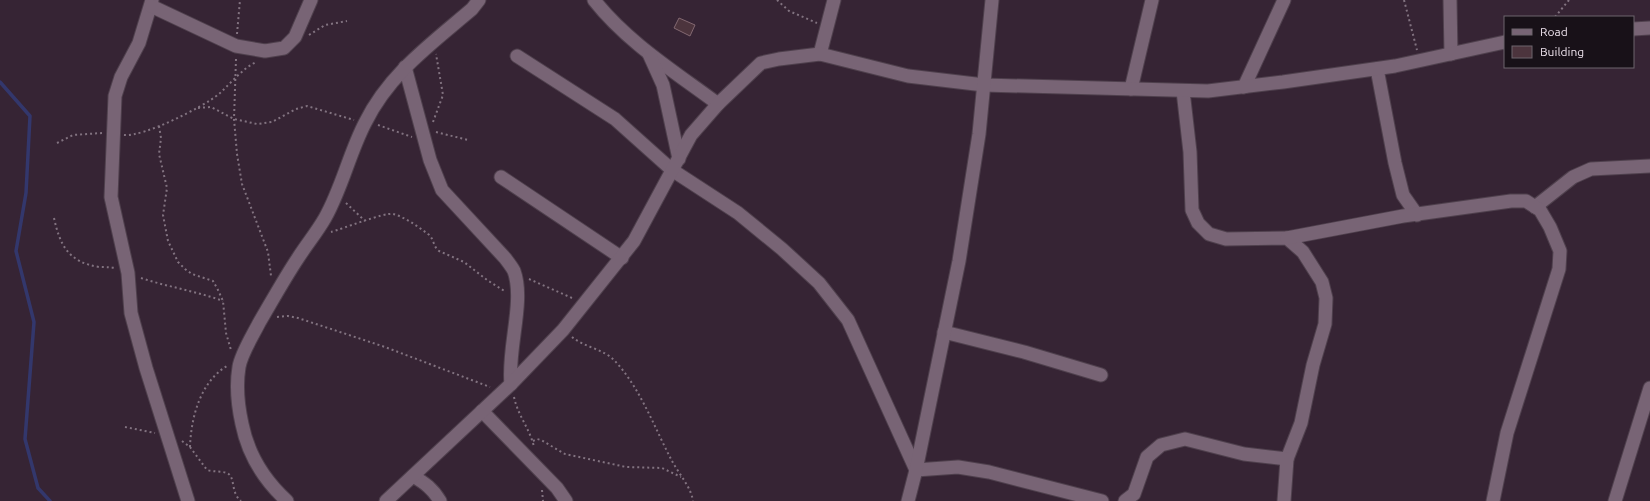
<svg xmlns="http://www.w3.org/2000/svg" width="1650" height="501" font-family="Ubuntu,sans-serif">
  <style>
    .lines { fill: none; stroke-linecap: round; stroke-linejoin: round }
    .stream { stroke: #33376c; stroke-width: 3.5 }
    .building { fill: #4c343d; stroke: #836871 }
    .minor-casing { stroke: #4f404d; stroke-width: 15 }
    .path { stroke: #827380; stroke-width: 2; stroke-dasharray: 2 3; stroke-linecap: butt }
    .minor { stroke: #786475; stroke-width: 13 }
  </style>
  <rect width="100%" height="100%" fill="#362434"/>
  <g class="lines">
    <path class="stream" d="M0,82L30,116L26,193L16,251L34,322L25,439L38,488L50,501"/>
  </g>
  <path class="building" d="M679,18L695,25L690,36L674,28Z"/>
  <g class="lines">
    <g class="minor-casing">
      <g id="minor">
        <path d="M152,0L139,43L121,77L115,96L111,197L128,273L131,313L146,368L188,501"/>
        <path d="M594,0C627,42 675,72 718,104"/>
        <path d="M1450,0L1451,54"/>
        <path d="M151,6L236,46L265,51L284,48L295,37L311,0"/>
        <path d="M1633,29L1650,28"/>
        <path d="M649,54L663,85L679,159"/>
        <path d="M820,54L834,0"/>
        <path d="M517,56L615,119L672,170L738,213L782,249L819,283L848,320L916,470"/>
        <path d="M405,67L430,160L442,190L505,258C508,262 512,267 514,271C525,301 507,350 511,384"/>
        <path d="M1377,69L1395,163L1403,195L1417,215"/>
        <path d="M1244,87L1284,0"/>
        <path d="M1131,89L1152,0"/>
        <path d="M1183,91L1190,152L1192,210L1198,223L1209,234L1226,239L1287,238L1303,252L1322,282L1326,298L1325,324L1313,365L1301,423L1287,459"/>
        <path d="M501,177L622,258"/>
        <path d="M1535,207L1573,177L1591,169L1650,166"/>
        <path d="M1287,238L1403,216L1511,201H1526L1540,210L1550,227L1560,251L1559,269L1507,433L1493,501"/>
        <path d="M944,332L1024,352L1101,375"/>
        <path d="M482,411L557,488L566,501"/>
        <path d="M916,470L958,467L989,472L1102,501"/>
        <path d="M413,476C425,483 433,489 440,501"/>
        <path d="M287,501C264,480 248,454 242,424C238,406 236,385 239,367C241,354 253,335 259,323C272,301 284,279 298,258C307,244 317,232 325,218C342,188 349,154 365,123C389,74 431,44 472,9L479,0"/>
        <path d="M386,501L511,384L563,330L634,241L691,135L718,104L761,63L779,59L820,54L908,76L984,85L1208,91L1283,82L1395,66L1505,42"/>
        <path d="M908,501L916,470L959,261L979,134L992,0"/>
        <path d="M1125,501L1134,494L1147,457L1161,445L1185,439L1244,454L1287,459L1284,501"/>
        <path d="M1615,501L1650,388"/>
      </g>
    </g>
    <g class="path">
      <path d="M777,0L789,11L817,23"/>
      <path d="M1404,0L1417,50"/>
      <path d="M1555,17L1569,0"/>
      <path d="M237,34L240,0"/>
      <path d="M309,35L325,25L347,21"/>
      <path d="M236,59L234,119L237,154L242,184L268,252L271,276"/>
      <path d="M198,108L211,107L234,119L257,124L272,122L296,109L307,106L354,120"/>
      <path d="M433,122L443,95L436,54"/>
      <path d="M378,125L412,137"/>
      <path d="M159,126L161,138L159,154L167,188L163,215L168,241L178,262L185,269L192,274L213,281L218,290L223,301L226,333L231,350"/>
      <path d="M436,132L468,140"/>
      <path d="M124,135C144,137 203,107 219,94C231,83 242,69 256,62"/>
      <path d="M57,143L73,135L102,133"/>
      <path d="M346,203L365,221"/>
      <path d="M54,218C60,245 68,262 99,267C104,267 109,267 115,268"/>
      <path d="M331,232C342,229 385,212 393,214C405,217 417,226 428,234C434,238 433,247 439,251L464,262L487,280L506,292"/>
      <path d="M141,278C168,287 196,291 223,301"/>
      <path d="M529,279L572,298"/>
      <path d="M277,317L288,316L298,318L385,347L490,387"/>
      <path d="M572,337C584,347 603,349 614,360C640,387 655,429 672,461C679,474 691,487 693,501"/>
      <path d="M514,397C518,416 530,429 534,447"/>
      <path d="M125,427L155,433"/>
      <path d="M182,441L190,447L207,470C214,472 221,471 227,473C236,477 230,492 241,501"/>
      <path d="M533,441L537,439L541,440L565,454L626,467L662,468L681,477"/>
      <path d="M190,447C191,418 200,382 227,366"/>
      <path d="M542,490L543,501"/>
    </g>
    <use href="#minor" class="minor"/>
  </g>
  <rect x="1504" y="16" width="130" height="52" fill="#181118" stroke="#6d656d"/>
  <rect x="1512" y="29" width="20" height="6" fill="#786475" stroke="#6d656d"/>
  <text x="1540" y="36" font-size="12" fill="#ede2ec">Road</text>
  <rect x="1512" y="46" width="20" height="12" fill="#4c343d" stroke="#6d656d"/>
  <text x="1540" y="56" font-size="12" fill="#ede2ec">Building</text>
</svg>
